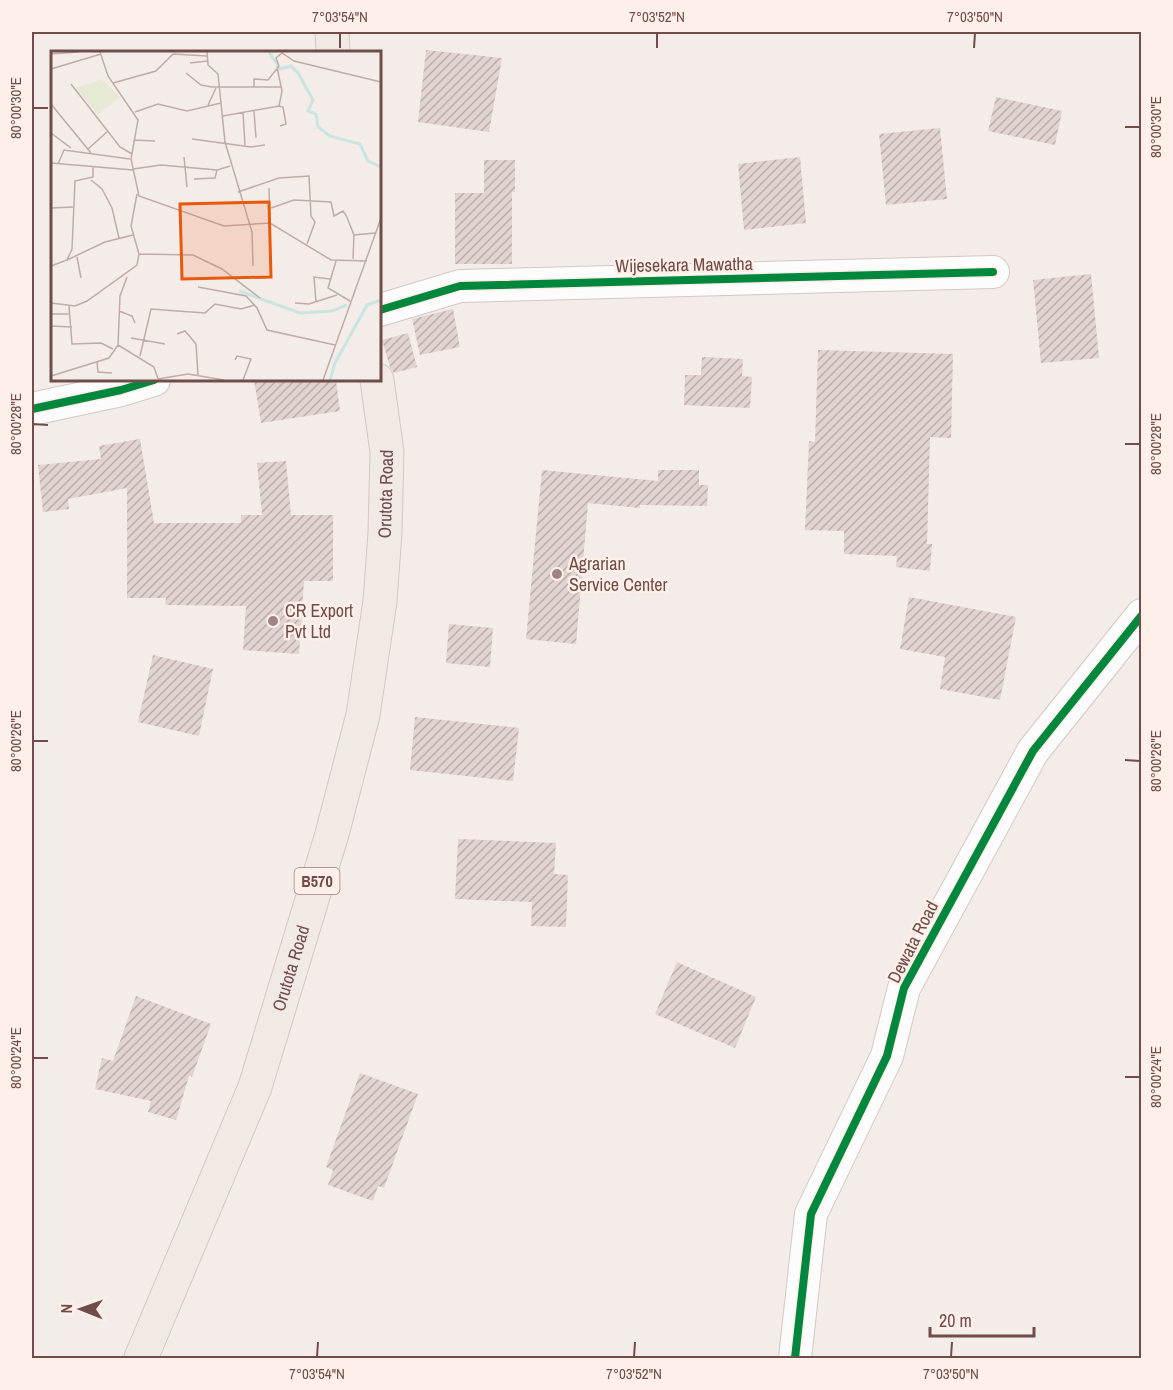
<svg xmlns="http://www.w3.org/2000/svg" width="1173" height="1390" font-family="'Archivo Narrow',sans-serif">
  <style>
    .building { fill: url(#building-hatch) }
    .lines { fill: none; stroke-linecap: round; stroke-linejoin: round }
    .minor-casing { stroke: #d3c8c5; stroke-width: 34 }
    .primary-casing { stroke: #d3c7c5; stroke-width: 35 }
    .minor { stroke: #fdfcfc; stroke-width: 32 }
    .primary { stroke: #f1e9e4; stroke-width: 33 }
    .cycleway-casing { stroke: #feefe8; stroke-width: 11 }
    .cycleway { stroke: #00873e; stroke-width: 8 }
    .ticks { fill: none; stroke: #704d4a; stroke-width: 2 }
    .poi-dot { fill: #9e8581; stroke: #feefe8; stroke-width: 2 }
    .labels { text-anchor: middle; stroke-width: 5; stroke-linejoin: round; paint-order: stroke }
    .shield { fill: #feefe8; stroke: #9b7e79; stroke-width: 1.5 }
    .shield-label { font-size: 16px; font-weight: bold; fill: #704d4a }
    .street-label { font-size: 18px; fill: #704d4a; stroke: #feefe8 }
    .poi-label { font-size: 18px; fill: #704d4a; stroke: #feefe8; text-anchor: start }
    .inset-river { fill: none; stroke: #cae5e0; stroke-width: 3 }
    .inset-road { fill: none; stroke: #bfaca9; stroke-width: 1.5 }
    .view { fill: #e8590c; fill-opacity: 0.15; stroke: #e8590c; stroke-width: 3 }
    .inset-edge { fill: none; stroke: #704d4a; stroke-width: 3 }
    .neatline { fill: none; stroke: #704d4a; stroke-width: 2 }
    .ticks-label { font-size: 15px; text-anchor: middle; fill: #704d4a }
  </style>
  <defs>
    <pattern id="building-hatch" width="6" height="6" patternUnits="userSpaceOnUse" patternTransform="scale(1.5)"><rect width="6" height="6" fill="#e0d3d0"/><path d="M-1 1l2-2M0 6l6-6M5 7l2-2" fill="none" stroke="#baadab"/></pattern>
  </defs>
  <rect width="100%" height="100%" fill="#f4ece8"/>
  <g class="building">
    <path d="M426,50L502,58L489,132L418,122Z"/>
    <path d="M996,97L1062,111L1055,145L988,131Z"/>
    <path d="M940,128L947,199L886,205L879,134Z"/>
    <path d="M800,157L806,223L744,230L738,164Z"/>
    <path d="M484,160H515V192H512V264H455V193H484Z"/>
    <path d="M1091,274L1099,358L1041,363L1033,280Z"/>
    <path d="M453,309L460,347L420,355L412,319Z"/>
    <path d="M408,333L417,367L394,373L390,367L382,340Z"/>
    <path d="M818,350L953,354L951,438L930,437L927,544H932L930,571L896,567L897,556L844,554V531L805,530L809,441L815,442Z"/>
    <path d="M702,357L743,359L742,376L752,377L750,408L684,405L685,375H701Z"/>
    <path d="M254,380H336L340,411L261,423Z"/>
    <path d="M140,439L154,523H241V515H262L257,463L286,461L291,515H333V581H304L299,654L243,650L246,606L165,605L166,598H127V488L68,499L69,509L43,512L38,465L101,459L99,446Z"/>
    <path d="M542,470L658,481V470H699V485H708L707,506L640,505V508L588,503L576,644L526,639Z"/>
    <path d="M909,597L1016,617L1000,700L940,689L945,657L900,649Z"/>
    <path d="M449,624L493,628L490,667L446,663Z"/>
    <path d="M153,655L213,669L199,736L138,722Z"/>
    <path d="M415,717L519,728L513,781L410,770Z"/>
    <path d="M458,839L556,843L554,874L568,875L566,927L531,926L532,902L455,899Z"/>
    <path d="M677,962L756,997L735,1048L655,1014Z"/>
    <path d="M136,996L211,1024L192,1077L189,1076L176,1120L148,1112L151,1101L95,1089L102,1058L113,1061Z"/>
    <path d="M360,1073L418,1094L384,1188L378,1186L373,1201L328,1185L333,1170L326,1167Z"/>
  </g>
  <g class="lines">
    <g class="minor-casing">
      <g id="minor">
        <path d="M380,310L460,286L993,272"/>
        <path d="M32,409L121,390L154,380"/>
        <path d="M795,1358L811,1214L887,1056L904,988L1033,751L1142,615"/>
      </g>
    </g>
    <g class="primary-casing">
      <g id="primary">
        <path d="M332,32L333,52"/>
        <path id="s1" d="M141,1358L255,1087L332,834L363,715L380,601L385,533L387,452L377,380"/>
      </g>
    </g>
    <use href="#minor" class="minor"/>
    <use href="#primary" class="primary"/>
    <g class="cycleway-casing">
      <g id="cycleway">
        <path d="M380,310L460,286L993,272"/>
        <path d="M32,409L121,390L154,380"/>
        <path d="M795,1358L811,1214L887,1056L904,988L1033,751L1142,615"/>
      </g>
    </g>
    <use href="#cycleway" class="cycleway"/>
  </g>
  <path class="ticks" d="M340,48V33M657,48V33M974,48L975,33M33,108H48M1125,127H1140M33,424L48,425M1125,444H1140M33,741H48M1125,760L1140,761M33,1058H48M1125,1077H1140M317,1357L318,1342M634,1357L635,1342M951,1357L952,1342"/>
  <g class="poi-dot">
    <circle cx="557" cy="574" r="6"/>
    <circle cx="273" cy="621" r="6"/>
  </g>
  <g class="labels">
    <rect class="shield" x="294.5" y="868" width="45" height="26" rx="4.5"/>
    <g class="shield-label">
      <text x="317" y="887">B570</text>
    </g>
    <g class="street-label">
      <text transform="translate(684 265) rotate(-1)" y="6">Wijesekara Mawatha</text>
      <text dy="6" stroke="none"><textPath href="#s1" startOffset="904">Orutota Road</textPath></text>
      <text transform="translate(913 942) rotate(-63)" y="6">Dewata Road</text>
      <text dy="6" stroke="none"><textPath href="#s1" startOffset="418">Orutota Road</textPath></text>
    </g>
    <g class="poi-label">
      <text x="569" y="570">Agrarian<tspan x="569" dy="21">Service Center</tspan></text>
      <text x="285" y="617">CR Export<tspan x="285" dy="21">Pvt Ltd</tspan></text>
    </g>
  </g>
  <g transform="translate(51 51)">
    <rect width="330" height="330" fill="#f4ece8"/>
    <path d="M51,28L68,46L47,64L25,37Z" fill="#e6e9d3"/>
    <path class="inset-river" d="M218,1L229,18L240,15L247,22L262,49L257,60L265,63L267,76L279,85L309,93L317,110L330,116M188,240L249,262L281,260L296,254M279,329L284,312L316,254L330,249"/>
    <path class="inset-road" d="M49,1L57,25L87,69L80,108L88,145L173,175L219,172L280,209L316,210M156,1L157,14L167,23L174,91L201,181L202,215M0,3L27,1M139,12L157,10M226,16L231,40L228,55M0,18L50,3M135,22L150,34L161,36H230M62,32L105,20L122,3L156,5M20,33L69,96L81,103M203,36V28L217,29L228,15L225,7L231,2L243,10L330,31M0,53L40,102M157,54L165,37M203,60L205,87M84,61L107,53L136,60L170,52M192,61L194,94M172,65L228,55L232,56L235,73L229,75M0,82L20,97M141,88L200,96L214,94M83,89L104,90M37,98L57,80M133,106L136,136M0,112L82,119M7,113L13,99L79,108M82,118L110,114L166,119M143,128L164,127L166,119L179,115M40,129L51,138L61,157L68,187M218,137L219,172M187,141L228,127L258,125L260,165L264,171L256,193M0,157L22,156M220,157L243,149L280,151L283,165L292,160L295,164L303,184L302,208M303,184L324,182M88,203L142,204L171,218L209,247M26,206L30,227M16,209L54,191L82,184M285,210L277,237L299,250M0,215L16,209L21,198L24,130L42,126V116M147,236L195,245L206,257L216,279L284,294M265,251L263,226L279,228M0,252L24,255L36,250L86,214L88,203L80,175L86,143M244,252L258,253L286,244M18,255L21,293L50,292L62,298M68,260L81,265L84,272M0,263H19M0,275L21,276M126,283L134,280L145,293L147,324M80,287L114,293M67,294L69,245L76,226M67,294L103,316L107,328M89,305L100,258L154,262L164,253L190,258L204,254M184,309L186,305L200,308L192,329M46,311L47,321L61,322M0,325L58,307L67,294M107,328L137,323L173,329M272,329L330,167"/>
    <path class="view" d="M218,151L220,226L131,228L129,153Z"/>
    <rect width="330" height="330" class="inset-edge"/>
  </g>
  <rect width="1173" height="1390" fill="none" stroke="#feefe8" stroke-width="66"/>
  <g transform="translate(81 1309) rotate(271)" stroke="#feefe8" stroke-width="4.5" paint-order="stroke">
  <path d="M0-4.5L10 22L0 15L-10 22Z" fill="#704d4a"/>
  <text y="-9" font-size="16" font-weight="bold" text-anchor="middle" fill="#704d4a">N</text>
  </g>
  <path d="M930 1327v9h104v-9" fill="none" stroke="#704d4a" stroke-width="3"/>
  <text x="939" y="1327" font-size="18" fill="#704d4a" stroke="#feefe8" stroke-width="4.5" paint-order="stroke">20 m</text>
  <rect x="33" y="33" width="1107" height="1324" class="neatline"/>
  <g class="ticks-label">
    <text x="340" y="22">7°03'54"N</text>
    <text x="657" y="22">7°03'52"N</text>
    <text x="975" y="22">7°03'50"N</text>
    <text transform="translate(16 108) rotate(-90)" y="5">80°00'30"E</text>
    <text transform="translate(1156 127) rotate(-90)" y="5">80°00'30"E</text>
    <text transform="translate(16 424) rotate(-90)" y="5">80°00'28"E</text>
    <text transform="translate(1156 444) rotate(-90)" y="5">80°00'28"E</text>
    <text transform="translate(16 741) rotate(-90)" y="5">80°00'26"E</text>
    <text transform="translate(1156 761) rotate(-90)" y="5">80°00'26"E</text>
    <text transform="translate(16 1058) rotate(-90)" y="5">80°00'24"E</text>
    <text transform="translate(1156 1077) rotate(-90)" y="5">80°00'24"E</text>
    <text x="317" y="1379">7°03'54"N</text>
    <text x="634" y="1379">7°03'52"N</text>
    <text x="951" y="1379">7°03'50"N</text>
  </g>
</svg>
